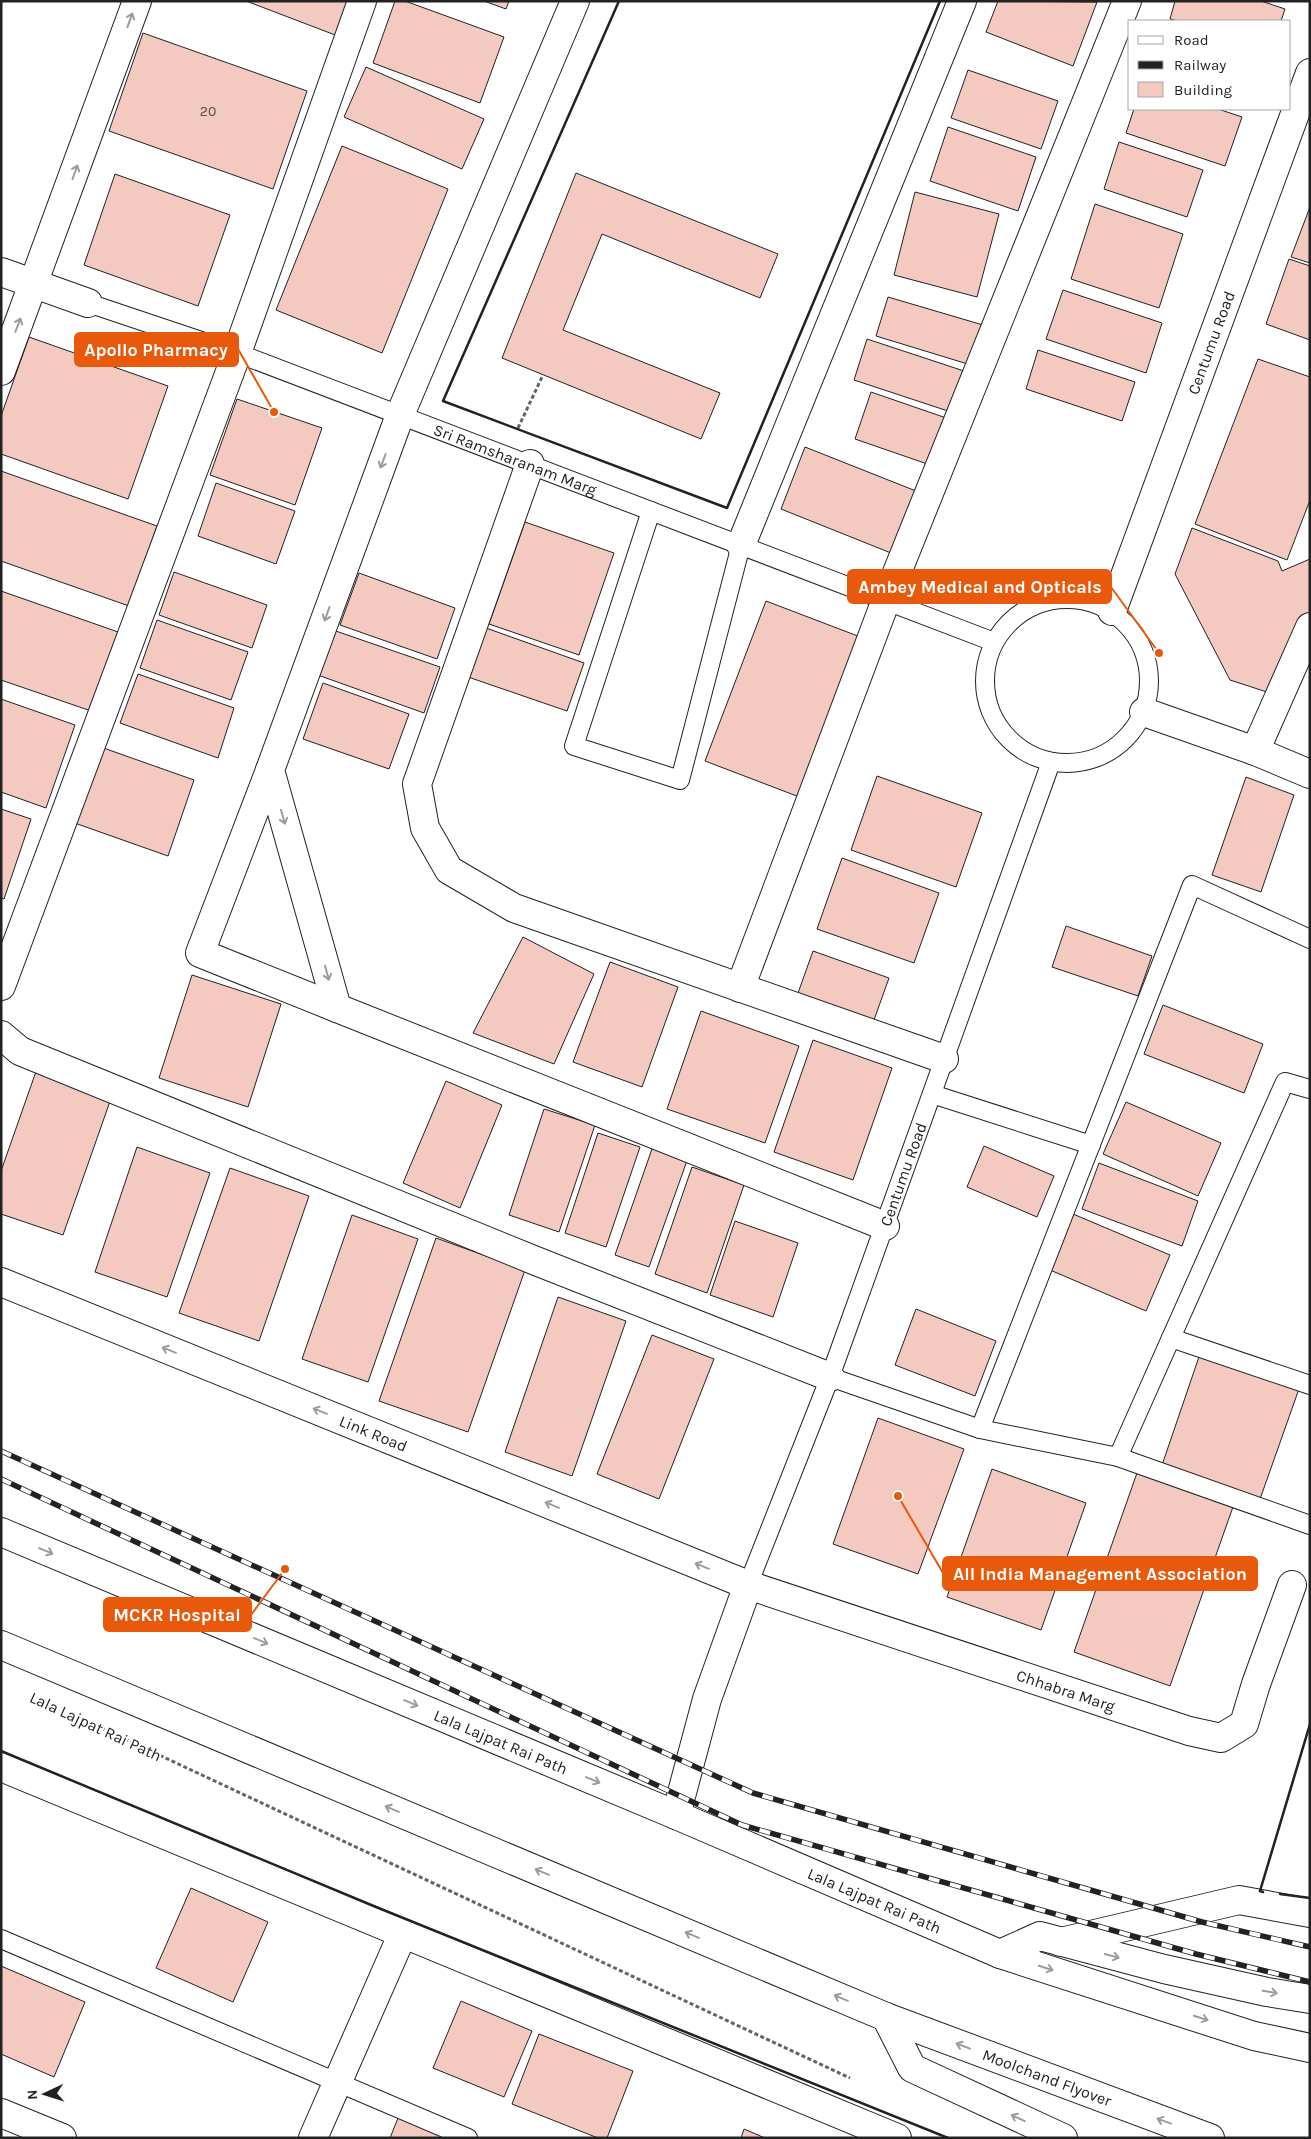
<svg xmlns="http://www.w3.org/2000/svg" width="1311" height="2139" font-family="Karla,sans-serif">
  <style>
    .building { fill: #f3c9c0; stroke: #222 }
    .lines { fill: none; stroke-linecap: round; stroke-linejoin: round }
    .service-casing { stroke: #222; stroke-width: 20 }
    .minor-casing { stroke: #222; stroke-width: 30 }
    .secondary-casing { stroke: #222; stroke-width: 30 }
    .path { stroke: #646464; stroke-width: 3; stroke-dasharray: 4 2.5; stroke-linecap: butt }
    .service { stroke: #fff; stroke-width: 18 }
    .minor { stroke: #fff; stroke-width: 28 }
    .secondary { stroke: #fff; stroke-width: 28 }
    .rail-casing { stroke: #222; stroke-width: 5.5 }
    .rail { stroke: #fff; stroke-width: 4; stroke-dasharray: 11; stroke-linecap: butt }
    .wall { stroke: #222; stroke-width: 2.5 }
    .oneway { stroke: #9c9c9c }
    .labels { text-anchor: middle; stroke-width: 4; stroke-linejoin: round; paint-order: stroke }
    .number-label { font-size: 14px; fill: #564c4a }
    .street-label { font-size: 16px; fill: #222; stroke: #fff }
    .leader { fill: none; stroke: #e8590c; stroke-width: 2 }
    .callout-dot { fill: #e8590c; stroke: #fff; stroke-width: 2 }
    .callout { fill: #e8590c; stroke: #e8590c; stroke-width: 2 }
    .callout-label { font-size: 18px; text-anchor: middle; font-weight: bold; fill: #fff }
  </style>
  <rect width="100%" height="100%" fill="#fff"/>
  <g class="building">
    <path d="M246,1H356L343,38Z"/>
    <path d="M395,1H405L504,37L480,103L373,63Z"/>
    <path d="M484,1H509L506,9Z"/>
    <path d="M998,1L1097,2L1073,66L986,32Z"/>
    <path d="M1175,1H1261L1285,9L1281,21H1178L1170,19Z"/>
    <path d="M143,33L307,91L273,189L109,131Z"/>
    <path d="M366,67L484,119L462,169L344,117Z"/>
    <path d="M968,70L1058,101L1041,149L951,118Z"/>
    <path d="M1134,109H1218L1242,117L1225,166L1126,133Z"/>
    <path d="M948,127L1036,157L1018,211L930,181Z"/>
    <path d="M1119,142L1203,170L1187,217L1104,189Z"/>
    <path d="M342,146L448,189L382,353L276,310Z"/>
    <path d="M576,173L778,254L760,298L602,234L563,330L720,393L701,439L502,358Z"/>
    <path d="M115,174L230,215L198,306L84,265Z"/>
    <path d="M915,192L999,214L977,297L894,275Z"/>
    <path d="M1095,204L1183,234L1159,308L1071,279Z"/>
    <path d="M1310,207V263L1291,257Z"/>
    <path d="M1289,259L1310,266V340L1266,324Z"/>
    <path d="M1063,290L1162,323L1146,373L1046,339Z"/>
    <path d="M888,297L983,325L971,365L876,336Z"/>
    <path d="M29,337L168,386L128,499L1,454V416Z"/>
    <path d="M867,339L967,372L954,413L854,380Z"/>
    <path d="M1038,350L1135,382L1122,421L1026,389Z"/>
    <path d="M1258,359L1310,377V500L1287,560L1195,524Z"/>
    <path d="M871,392L952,420L936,467L855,439Z"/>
    <path d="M237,399L322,428L295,505L210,475Z"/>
    <path d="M805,447L916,491L891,553L781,509Z"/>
    <path d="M1,471L157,526L129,606L1,561Z"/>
    <path d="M216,483L295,511L276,564L198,536Z"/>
    <path d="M525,522L614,553L579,655L489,624Z"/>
    <path d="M1192,528L1278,561L1282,571L1310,559V613L1273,694L1230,680L1175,574Z"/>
    <path d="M174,572L267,605L252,648L159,615Z"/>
    <path d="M359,573L455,608L437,659L340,625Z"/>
    <path d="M1,591L121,633L94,712L1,680Z"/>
    <path d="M766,601L863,638L802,798L705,761Z"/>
    <path d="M157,620L248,652L231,700L140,668Z"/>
    <path d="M486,628L584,663L567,711L468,677Z"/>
    <path d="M330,629L440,667L424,713L315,674Z"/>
    <path d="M138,674L234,708L218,758L120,723Z"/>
    <path d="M323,683L409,714L389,769L303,739Z"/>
    <path d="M1,699L75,725L46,808L1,792Z"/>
    <path d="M95,745L194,780L168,856L69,821Z"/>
    <path d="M877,776L982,813L956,887L851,850Z"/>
    <path d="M1246,777L1294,795L1261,892L1212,875Z"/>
    <path d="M1,809L31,819L4,899L1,898Z"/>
    <path d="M842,858L939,893L914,963L817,929Z"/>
    <path d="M1066,926L1152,956L1138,996L1052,967Z"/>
    <path d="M523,937L594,974L554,1064L473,1033Z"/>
    <path d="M813,951L889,978L874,1020L798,993Z"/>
    <path d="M610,962L678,987L642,1087L573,1062Z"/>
    <path d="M192,975L281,1004L248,1107L159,1078Z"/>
    <path d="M1163,1005L1263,1044L1244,1093L1144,1054Z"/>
    <path d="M701,1011L799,1046L765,1143L667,1109Z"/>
    <path d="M813,1040L892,1068L853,1180L774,1152Z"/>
    <path d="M39,1063L114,1090L63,1235L1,1214V1171Z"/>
    <path d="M446,1081L502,1105L460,1208L403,1183Z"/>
    <path d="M1126,1102L1221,1143L1198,1196L1103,1154Z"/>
    <path d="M544,1109L595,1125L559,1232L509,1215Z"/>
    <path d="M598,1133L640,1147L606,1247L565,1233Z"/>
    <path d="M653,1146L688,1158L649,1267L615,1255Z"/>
    <path d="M984,1146L1054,1176L1037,1217L967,1187Z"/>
    <path d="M137,1147L210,1173L167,1297L95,1272Z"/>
    <path d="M1099,1163L1198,1201L1182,1246L1082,1209Z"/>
    <path d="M692,1167L744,1185L707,1293L655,1274Z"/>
    <path d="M230,1168L309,1196L259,1341L179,1313Z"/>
    <path d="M1073,1214L1170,1255L1146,1311L1050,1270Z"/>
    <path d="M352,1215L418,1239L368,1382L302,1359Z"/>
    <path d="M735,1221L798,1243L773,1317L710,1295Z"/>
    <path d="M436,1238L525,1270L468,1432L379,1401Z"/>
    <path d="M558,1297L626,1321L572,1476L505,1452Z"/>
    <path d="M916,1309L996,1341L975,1396L895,1365Z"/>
    <path d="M652,1335L714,1359L659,1499L597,1474Z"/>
    <path d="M1201,1351L1300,1386L1259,1502L1161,1468Z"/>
    <path d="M878,1418L964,1449L918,1574L833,1544Z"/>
    <path d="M992,1469L1086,1503L1041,1630L947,1597Z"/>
    <path d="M1138,1470L1234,1504L1170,1686L1074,1652Z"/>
    <path d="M191,1888L268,1922L233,2002L156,1968Z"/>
    <path d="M1,1966L85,2002L54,2077L1,2054Z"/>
    <path d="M461,2001L532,2031L504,2097L433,2068Z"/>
    <path d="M539,2034L633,2071L607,2138H598L512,2104Z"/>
    <path d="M400,2113L460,2138H390Z"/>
    <path d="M744,2129L765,2138H741Z"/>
  </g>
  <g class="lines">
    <g class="service-casing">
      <g id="service">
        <path id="s1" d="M88,303L237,353L994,642"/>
        <path d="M651,511L574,746L680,780L741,545"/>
        <circle cx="1067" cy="681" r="82"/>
        <path d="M932,1094L1091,1145"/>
        <path d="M1171,1338L1310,1385"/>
        <path d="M830,1377L980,1429L1118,1457L1310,1525"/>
        <path d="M980,1429L1192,885L1310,939"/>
        <path d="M1118,1457L1285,1082L1310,1089"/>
        <path id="s2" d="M748,1585L830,1377L1051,762"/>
        <path d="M1,1939L468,2138"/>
      </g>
    </g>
    <g class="minor-casing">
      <g id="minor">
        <path d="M575,1L400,415L270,770L337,1008L885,1226"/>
        <path d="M1,272L88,303"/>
        <path d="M1,371L137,1"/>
        <path d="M530,464L417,784L425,828L449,870L514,908L944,1059"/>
        <path d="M741,545L962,1"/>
        <path id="s3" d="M1112,611L1310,73"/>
        <path d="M1144,712L1255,751L1310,774"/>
        <path d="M1255,751L1310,627"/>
        <path d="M270,770L200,953L337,1008"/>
        <path d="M1,986L237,353L362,1"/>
        <path d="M740,988L886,600L1127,1"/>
        <path d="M1,1035L20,1051L536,1261L830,1377"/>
        <path id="s4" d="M1,1282L748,1585L1189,1731L1221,1738L1244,1724L1256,1684L1292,1585"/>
        <path d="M1,1767L897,2138"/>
        <path d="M676,1815L707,1699L748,1585"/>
        <path d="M1061,1942L1239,1900L1310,1913"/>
        <path d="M1,2113L62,2138"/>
        <path d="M313,2138L403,1933"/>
      </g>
    </g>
    <g class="secondary-casing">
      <g id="secondary">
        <path id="s5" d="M1,1532L676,1815L1000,1954L1254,2036L1310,2048"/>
        <path id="s6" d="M1,1645L886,2017L1210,2138"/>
        <path d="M1000,1954L1040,1936L1164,1969L1267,1992L1310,1999"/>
        <path d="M886,2017L912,2068L1063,2138"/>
      </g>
    </g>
    <g class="path">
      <path d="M518,428L543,375"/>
      <path d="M95,1725L850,2078"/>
    </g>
    <use href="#service" class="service"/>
    <use href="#minor" class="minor"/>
    <use href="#secondary" class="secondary"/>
    <g class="rail-casing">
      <g id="rail">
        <path d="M1,1451L753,1793L1202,1922L1310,1947"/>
        <path d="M1,1479L742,1825L1196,1954L1310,1982"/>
      </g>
    </g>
    <use href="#rail" class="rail"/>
    <g class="wall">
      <path d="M619,1L443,401L727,508L940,1"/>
      <path d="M1,1751L376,1907L948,2138"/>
      <path d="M1263,1892L1260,1891L1310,1724"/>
      <path d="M1280,1894L1310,1898"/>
    </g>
  </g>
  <defs><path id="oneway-shaft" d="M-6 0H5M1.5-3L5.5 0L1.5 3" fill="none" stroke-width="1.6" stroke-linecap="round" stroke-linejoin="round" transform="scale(1.25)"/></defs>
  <g class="oneway">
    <use href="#oneway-shaft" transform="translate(130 20) rotate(-70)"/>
    <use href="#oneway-shaft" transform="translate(75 172) rotate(-70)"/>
    <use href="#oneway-shaft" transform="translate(18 325) rotate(-69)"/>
    <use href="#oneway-shaft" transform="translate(383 461) rotate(111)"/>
    <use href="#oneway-shaft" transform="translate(327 614) rotate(110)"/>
    <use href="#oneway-shaft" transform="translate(283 817) rotate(74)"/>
    <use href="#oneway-shaft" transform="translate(327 973) rotate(74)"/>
    <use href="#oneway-shaft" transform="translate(169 1350) rotate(-158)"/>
    <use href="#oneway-shaft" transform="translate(320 1411) rotate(-158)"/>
    <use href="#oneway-shaft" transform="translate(552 1505) rotate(-158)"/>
    <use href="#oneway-shaft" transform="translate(46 1551) rotate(23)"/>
    <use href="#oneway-shaft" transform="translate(702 1566) rotate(-158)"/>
    <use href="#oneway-shaft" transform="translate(261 1641) rotate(23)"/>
    <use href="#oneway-shaft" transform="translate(411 1703) rotate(23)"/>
    <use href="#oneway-shaft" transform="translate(593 1780) rotate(23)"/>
    <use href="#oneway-shaft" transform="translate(392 1809) rotate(-157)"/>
    <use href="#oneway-shaft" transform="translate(542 1872) rotate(-157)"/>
    <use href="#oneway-shaft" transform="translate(692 1935) rotate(-157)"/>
    <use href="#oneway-shaft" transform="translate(1112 1956) rotate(15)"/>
    <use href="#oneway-shaft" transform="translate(1046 1968) rotate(18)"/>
    <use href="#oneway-shaft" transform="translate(1270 1992) rotate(10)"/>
    <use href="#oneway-shaft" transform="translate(841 1998) rotate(-157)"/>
    <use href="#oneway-shaft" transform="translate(1201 2018) rotate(18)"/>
    <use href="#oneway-shaft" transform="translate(963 2046) rotate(-159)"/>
    <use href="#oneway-shaft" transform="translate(1018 2118) rotate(-155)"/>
    <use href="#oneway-shaft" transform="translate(1164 2121) rotate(-160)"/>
  </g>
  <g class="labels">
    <g class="number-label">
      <text x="208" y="116">20</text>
    </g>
    <g class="street-label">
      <text dy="6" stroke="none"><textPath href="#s3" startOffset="286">Centumu Road</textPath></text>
      <text dy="6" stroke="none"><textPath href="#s1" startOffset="455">Sri Ramsharanam Marg</textPath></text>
      <text dy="6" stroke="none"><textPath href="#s2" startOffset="439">Centumu Road</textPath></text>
      <text dy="6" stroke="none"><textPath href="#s4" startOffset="402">Link Road</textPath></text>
      <text dy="6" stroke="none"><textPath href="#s4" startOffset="1141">Chhabra Marg</textPath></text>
      <text transform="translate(96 1726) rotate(25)" y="6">Lala Lajpat Rai Path</text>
      <text dy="6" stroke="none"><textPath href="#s5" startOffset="542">Lala Lajpat Rai Path</textPath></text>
      <text dy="6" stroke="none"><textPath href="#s5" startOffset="948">Lala Lajpat Rai Path</textPath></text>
      <text dy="6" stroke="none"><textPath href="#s6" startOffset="1132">Moolchand Flyover</textPath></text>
    </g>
  </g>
  <path class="leader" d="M274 412L238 349M1159 653L1111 587M898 1496L943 1573M285 1569L251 1615"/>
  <g class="callout-dot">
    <circle cx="274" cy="412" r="5"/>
    <circle cx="1159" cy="653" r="5"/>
    <circle cx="898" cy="1496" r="5"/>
    <circle cx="285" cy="1569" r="5"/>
  </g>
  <g class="callout">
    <rect x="75" y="333" width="163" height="33" rx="5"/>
    <rect x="848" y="570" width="263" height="33" rx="5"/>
    <rect x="943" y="1557" width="314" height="33" rx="5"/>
    <rect x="104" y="1598" width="147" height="33" rx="5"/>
  </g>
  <g class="callout-label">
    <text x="156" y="356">Apollo Pharmacy</text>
    <text x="980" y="593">Ambey Medical and Opticals</text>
    <text x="1100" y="1580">All India Management Association</text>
    <text x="177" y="1621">MCKR Hospital</text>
  </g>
  <rect width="1311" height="2139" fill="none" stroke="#222222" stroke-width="5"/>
  <rect x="1128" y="20" width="162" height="90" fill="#ffffff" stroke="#a7a7a7"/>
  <rect x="1138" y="36" width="25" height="8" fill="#ffffff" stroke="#a7a7a7"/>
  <text x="1174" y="45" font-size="15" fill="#222222">Road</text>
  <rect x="1138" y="61" width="25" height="8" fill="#222222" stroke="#a7a7a7"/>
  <text x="1174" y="70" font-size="15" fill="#222222">Railway</text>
  <rect x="1138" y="82" width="25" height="15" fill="#f3c9c0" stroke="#a7a7a7"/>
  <text x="1174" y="95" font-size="15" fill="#222222">Building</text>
  <g transform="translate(45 2094) rotate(266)" stroke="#ffffff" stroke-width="4" paint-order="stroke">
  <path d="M0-4L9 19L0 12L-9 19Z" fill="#222222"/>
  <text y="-8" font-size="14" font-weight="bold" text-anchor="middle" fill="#222222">N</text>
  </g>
</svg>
